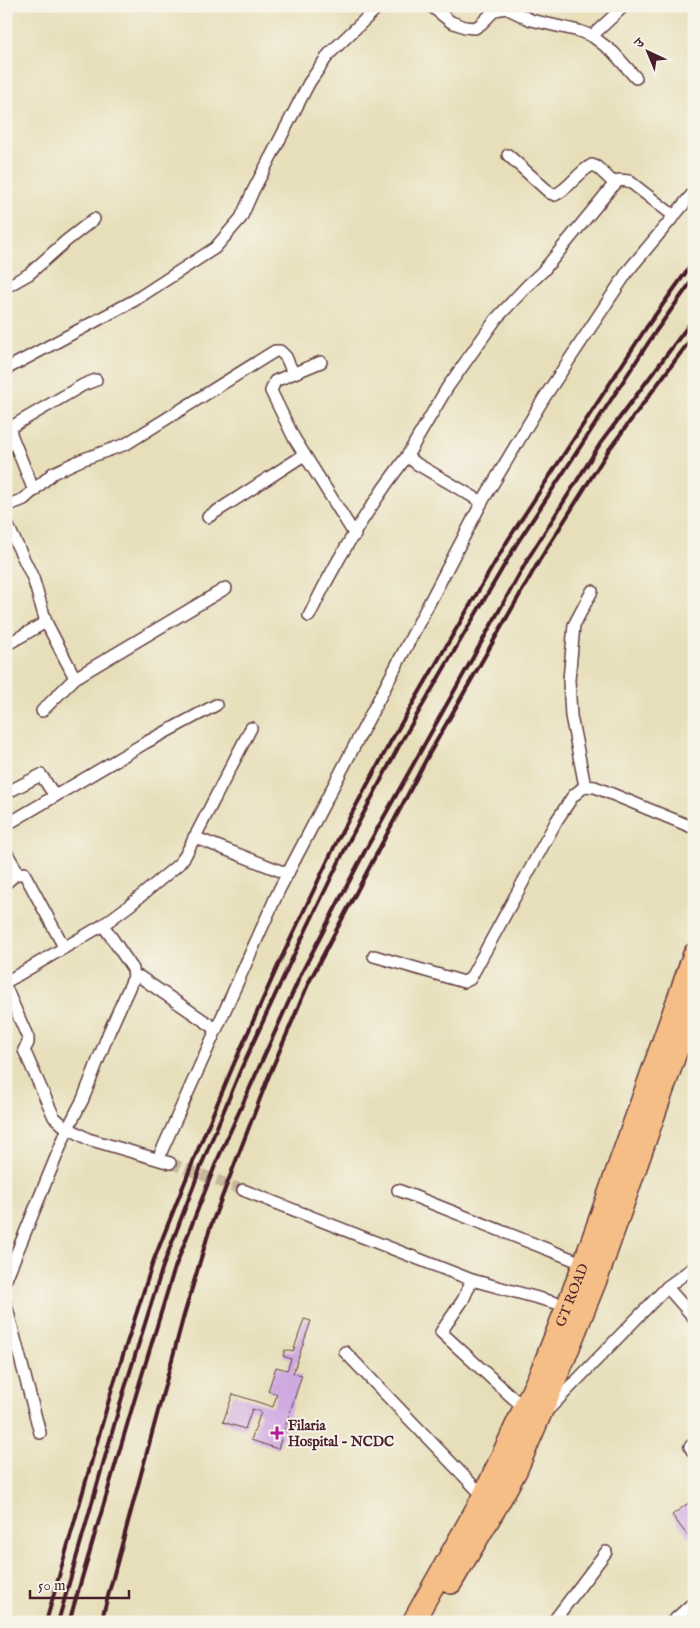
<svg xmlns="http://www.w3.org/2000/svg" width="700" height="1628" font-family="'IM FELL English','Noto Serif Devanagari',serif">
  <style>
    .building { fill: #cfaae1 }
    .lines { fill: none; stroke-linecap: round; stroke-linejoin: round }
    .street-tunnel { stroke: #c8b99d; stroke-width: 11; stroke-dasharray: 11 5.5; stroke-linecap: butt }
    .street-casing { stroke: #623c40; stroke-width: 14 }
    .highway-casing { stroke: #623c40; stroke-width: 24 }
    .street { stroke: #fff; stroke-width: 11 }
    .highway { stroke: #f5be86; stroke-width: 21 }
    .rail { stroke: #4a1f2b; stroke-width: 4 }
    .poi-dot { fill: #b5179e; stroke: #f7f3e8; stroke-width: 2 }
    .labels { text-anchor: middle; stroke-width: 4; stroke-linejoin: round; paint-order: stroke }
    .street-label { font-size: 14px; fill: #4a1f2b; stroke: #f7f3e8 }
    .poi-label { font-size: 14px; font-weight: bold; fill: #4a1f2b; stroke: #f7f3e8; text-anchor: start }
  </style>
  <rect width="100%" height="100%" fill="#f7f3e8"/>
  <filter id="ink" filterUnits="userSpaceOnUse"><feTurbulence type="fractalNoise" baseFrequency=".02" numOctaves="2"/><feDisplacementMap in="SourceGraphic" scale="10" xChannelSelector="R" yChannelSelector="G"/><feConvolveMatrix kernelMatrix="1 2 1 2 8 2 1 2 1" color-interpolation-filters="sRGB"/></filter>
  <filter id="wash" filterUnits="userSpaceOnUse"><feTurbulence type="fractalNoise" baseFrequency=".0096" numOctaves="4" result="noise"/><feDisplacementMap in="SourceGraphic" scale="20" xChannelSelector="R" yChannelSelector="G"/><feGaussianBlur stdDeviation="1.12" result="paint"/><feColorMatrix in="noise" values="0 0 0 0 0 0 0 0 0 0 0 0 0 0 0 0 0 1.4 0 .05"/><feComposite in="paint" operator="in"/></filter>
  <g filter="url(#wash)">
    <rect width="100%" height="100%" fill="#e7dfba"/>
    <g id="blocks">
      <g class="building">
        <path d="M304,1319L311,1321L293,1373L302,1375L278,1449L251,1440L261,1412L252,1409L245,1429L223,1422L233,1394L273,1407L277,1394L268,1391L276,1367L287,1370L291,1359L283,1356L285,1350L293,1352Z"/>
        <path d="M694,1499V1536L690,1539L672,1515Z"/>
      </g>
    </g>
  </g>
  <g filter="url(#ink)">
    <use href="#blocks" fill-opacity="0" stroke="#623c40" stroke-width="1"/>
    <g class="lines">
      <path class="street-tunnel" d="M170,1163L243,1190"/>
      <g class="street-casing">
        <g id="street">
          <path d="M431,6L451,22L465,27L475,28L481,24L495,10L506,8L531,20L579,31L592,36L613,52L636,78"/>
          <path d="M592,36L624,6"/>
          <path d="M508,155L550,193L555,195C570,188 578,172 592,165L597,167L615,184"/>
          <path d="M6,287L29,274L66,241L94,219"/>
          <path d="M321,362L275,381L271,391L294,438L355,535"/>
          <path d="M6,369L135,300L215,248L241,218L253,191L309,83L329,54L379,6"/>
          <path d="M407,456L447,388L496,319L527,286L543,271L611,188L619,180L629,181L674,216"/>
          <path d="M34,491L11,434V427L83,385L96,380"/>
          <path d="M6,506L24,499L53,473L81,460L126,444L275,351H280L286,357L293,373"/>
          <path d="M208,517L304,455"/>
          <path d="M6,522L33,578L46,622L75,678L42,711"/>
          <path d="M309,616C336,560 369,506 407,456L417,464L482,502"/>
          <path d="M6,645L46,622"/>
          <path d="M75,678L226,588"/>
          <path d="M585,786L571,716L569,680L574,625L592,591"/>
          <path d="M6,793L41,775L55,796"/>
          <path d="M6,825L145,743L216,705"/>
          <path d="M194,837L288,874"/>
          <path d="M6,852L16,869L15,875"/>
          <path d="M6,883L15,875L24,873L64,947"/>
          <path d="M103,925L133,969L134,978"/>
          <path d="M374,956L464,982L470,979L557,820L573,796L585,786L595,787L694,828"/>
          <path d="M6,982L103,925L130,905L179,864L185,856L251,728"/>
          <path d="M6,988L28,1038V1043L24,1050L54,1117L63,1125L88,1139L170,1163"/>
          <path d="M680,1038L694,1051"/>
          <path d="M158,1159L279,890L482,502L544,398L628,271L694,192"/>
          <path d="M243,1190L472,1280L571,1307"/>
          <path d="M398,1190L587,1265"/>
          <path d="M6,1279L68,1128L83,1099L109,1032L132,981L136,977H140L216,1029"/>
          <path d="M472,1280L463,1300L441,1332L524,1408"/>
          <path d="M667,1287L694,1318"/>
          <path d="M6,1305L40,1433"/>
          <path d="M345,1352L486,1499"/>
          <path d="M549,1409L667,1287L694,1267"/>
          <path d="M694,1443L690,1447L694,1453"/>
          <path d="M553,1622L606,1552"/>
          <path d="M672,1622L694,1602"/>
        </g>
      </g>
      <g class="highway-casing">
        <g id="highway">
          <path d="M451,1583L495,1509L516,1471L565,1357L600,1270L694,1001"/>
          <path id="s1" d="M413,1622L483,1497L543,1367L584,1263L694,954"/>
        </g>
      </g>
      <use href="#street" class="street"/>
      <use href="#highway" class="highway"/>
      <g class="rail">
        <path d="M46,1622L112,1389L153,1262L194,1159L233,1066L280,961L338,839L391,741L508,540L646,328L694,261"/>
        <path d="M58,1622L123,1394L163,1266L203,1161L241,1069L289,965L349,841L400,744L516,545L656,331L694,278"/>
        <path d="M69,1622L135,1398L174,1270L216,1163L302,972L366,849L529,557L600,444L694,318"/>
        <path d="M101,1622L184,1315L210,1228L268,1078L309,982L428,756L539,561L608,451L694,335"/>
      </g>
    </g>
  </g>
  <path class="poi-dot" d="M274.5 1425.5h5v5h5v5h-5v5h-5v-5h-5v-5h5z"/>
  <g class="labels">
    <g class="street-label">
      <text dy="5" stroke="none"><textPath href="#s1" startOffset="364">GT ROAD</textPath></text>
    </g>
    <g class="poi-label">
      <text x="288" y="1430">Filaria<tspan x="288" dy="16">Hospital - NCDC</tspan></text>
    </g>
  </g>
  <rect width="700" height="1628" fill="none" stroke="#f7f3e8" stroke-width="25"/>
  <g transform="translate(648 52) rotate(316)" stroke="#f7f3e8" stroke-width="4" paint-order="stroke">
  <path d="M0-4L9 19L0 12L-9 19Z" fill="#4a1f2b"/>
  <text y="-8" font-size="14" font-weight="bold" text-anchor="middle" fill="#4a1f2b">उ</text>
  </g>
  <path d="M30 1590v8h99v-8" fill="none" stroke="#4a1f2b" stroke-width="2.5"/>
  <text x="38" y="1590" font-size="15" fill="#4a1f2b" stroke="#f7f3e8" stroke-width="4" paint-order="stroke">50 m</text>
</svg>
